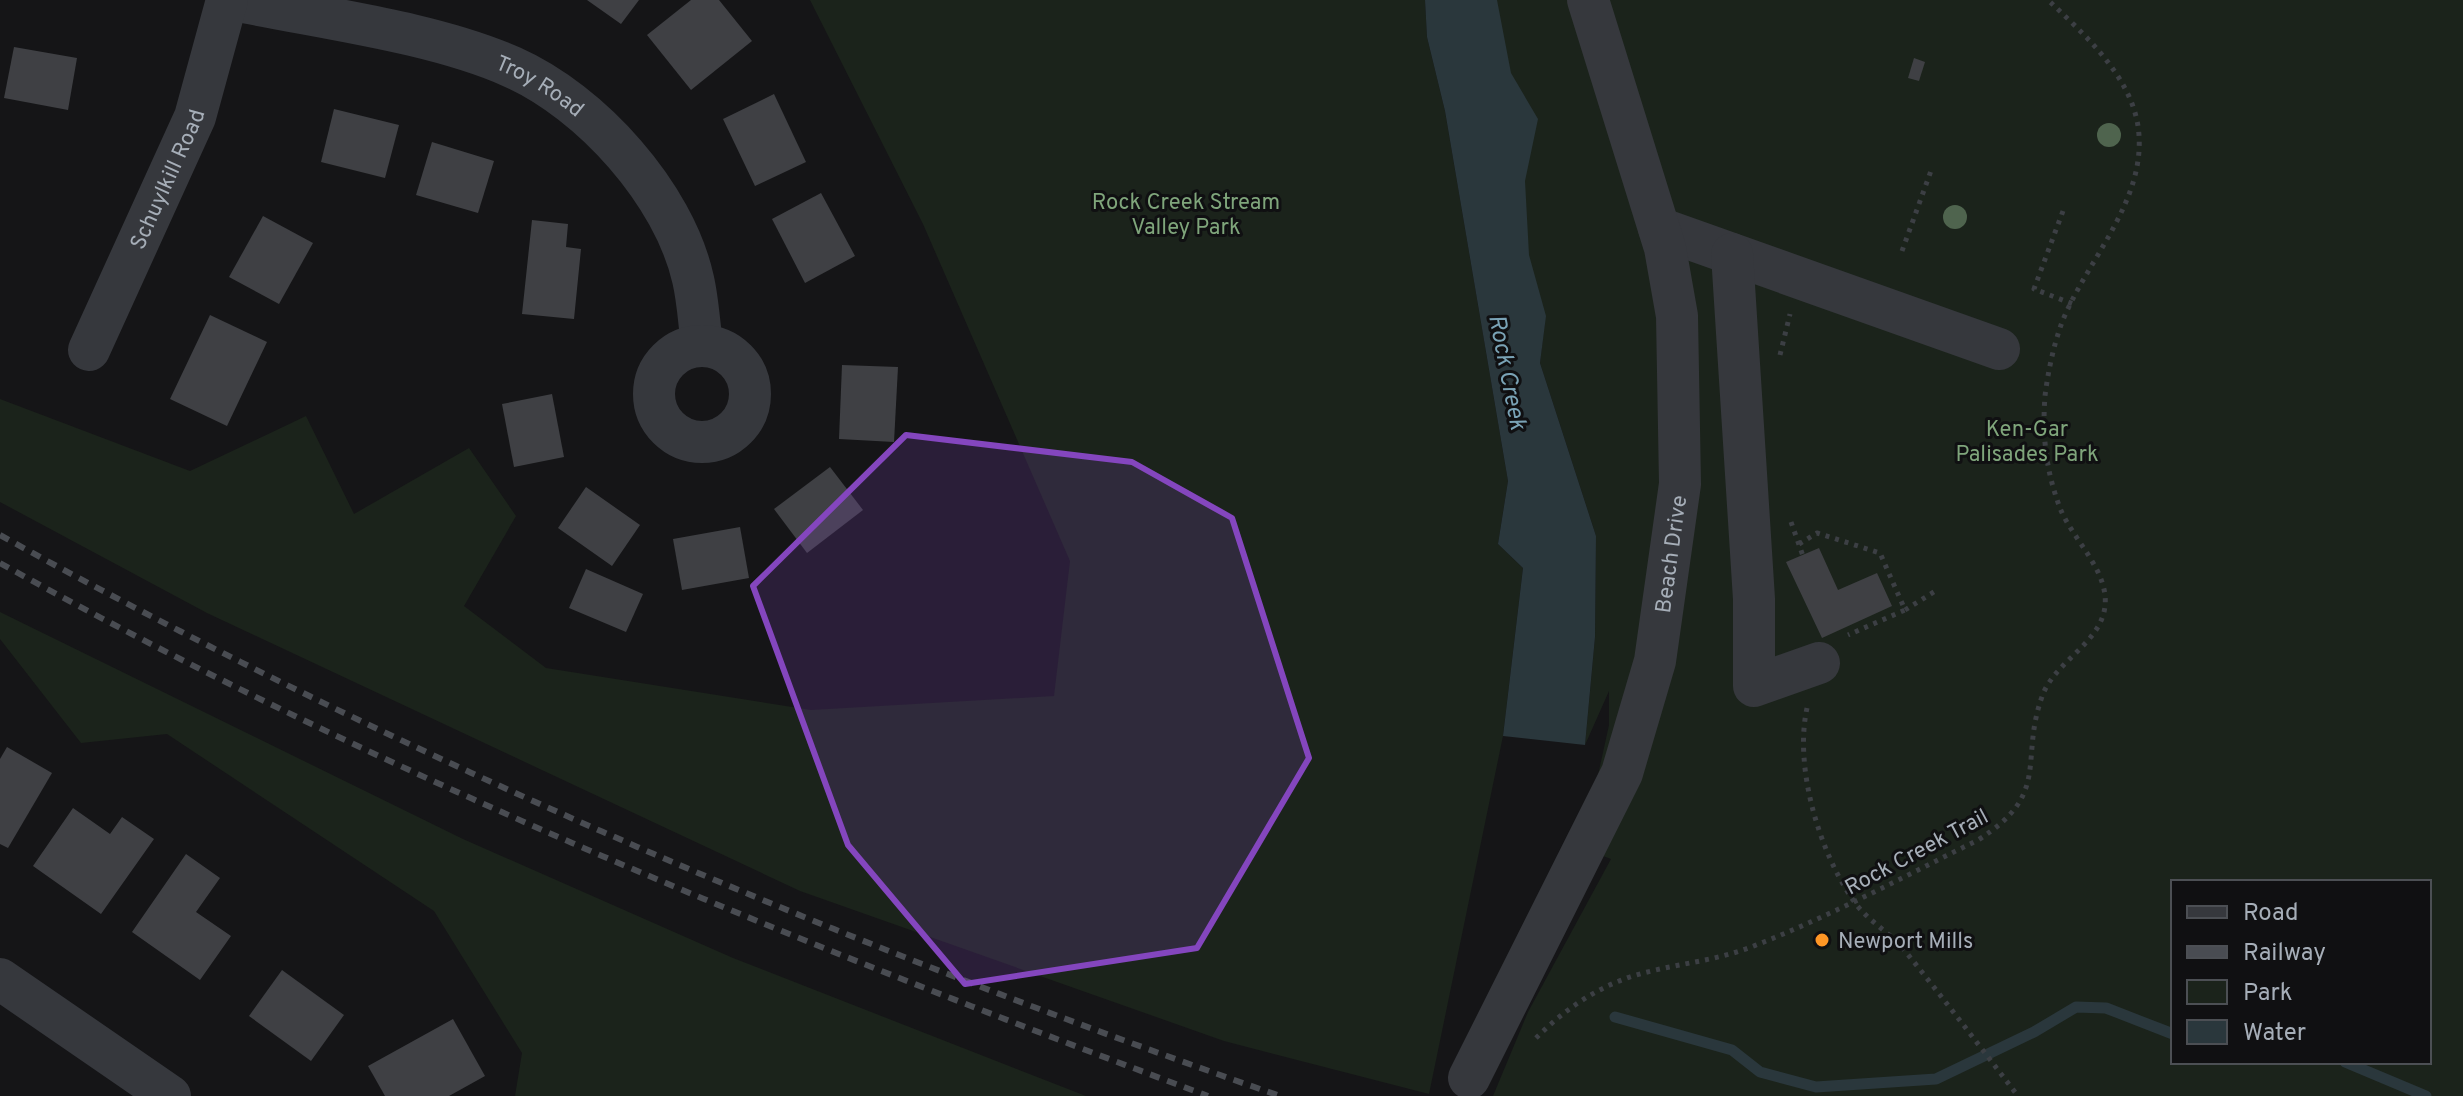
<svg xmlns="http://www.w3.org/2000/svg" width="2463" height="1096" font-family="Overpass,sans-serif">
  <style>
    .green { fill: #1b231b; fill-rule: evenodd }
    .water { fill: #2a373c }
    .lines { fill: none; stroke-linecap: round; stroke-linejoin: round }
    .stream { stroke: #2a373c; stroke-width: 11 }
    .building { fill: #3f4044 }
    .path { stroke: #3c3f44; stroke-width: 5; stroke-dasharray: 4 6; stroke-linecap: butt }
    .minor { stroke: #36383d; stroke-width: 42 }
    .rail { stroke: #494c52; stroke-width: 6; stroke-dasharray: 10 8; stroke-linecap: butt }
    .tree { fill: #4f644e }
    .marked { fill: #8446be; fill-opacity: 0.2; stroke: #8446be; stroke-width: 6; stroke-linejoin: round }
    .poi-dot { fill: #ff9625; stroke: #101012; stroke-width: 3 }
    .labels { text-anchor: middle; stroke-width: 6; stroke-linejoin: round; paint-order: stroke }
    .street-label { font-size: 22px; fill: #a6aeb8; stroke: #101012 }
    .park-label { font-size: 22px; fill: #7fa57b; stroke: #101012 }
    .poi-label { font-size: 22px; fill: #a6aeb8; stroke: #101012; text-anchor: start }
    .water-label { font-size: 24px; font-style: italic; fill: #7aa3b6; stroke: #101012 }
  </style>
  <rect width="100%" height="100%" fill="#151517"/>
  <g class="green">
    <path d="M810,0H1425L1427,37L1445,111L1508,481L1498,544L1523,568L1503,736L1429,1094L1224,1041L800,891L207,613L0,502V399L190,471L306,416L354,514L469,448L516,516L464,606L546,668L811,710L1054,696L1070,561L923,224Z"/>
    <path d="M1462,0H2463V1096H1493L1528,1012L1611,859L1582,848L1609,725V691L1585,745L1595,637L1596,536L1540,363L1545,321ZM2173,882H2429V1062H2173Z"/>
    <path d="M0,612L463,839L733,958L1086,1096H515L522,1053L434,911L167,734L81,743L0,639Z"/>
  </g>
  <path class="water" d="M1425,0H1497L1511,73L1538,119L1525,181L1529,255L1546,316L1540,363L1596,536L1595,637L1585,745L1503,736L1523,568L1498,544L1508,481L1445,111L1427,37Z"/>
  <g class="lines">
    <g class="stream">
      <path d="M1615,1017L1732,1050L1760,1072L1816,1087L1936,1079L2034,1032L2076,1007L2106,1008L2173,1034"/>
      <path d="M2345,1062L2426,1096"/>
    </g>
  </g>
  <g class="building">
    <path d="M587,0H639L621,24Z"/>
    <path d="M691,0H719L752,41L691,90L647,35Z"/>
    <path d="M14,47L77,58L68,110L4,98Z"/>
    <path d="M1914,58L1925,62L1919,81L1908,78Z"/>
    <path d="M774,94L806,162L755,186L723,119Z"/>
    <path d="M334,109L399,125L385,178L321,162Z"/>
    <path d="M432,142L494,161L478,213L416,195Z"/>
    <path d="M821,193L855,256L805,283L772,219Z"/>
    <path d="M263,216L313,243L279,304L229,277Z"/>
    <path d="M532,220L568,224L566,247L581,249L574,319L522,314Z"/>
    <path d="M210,315L267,342L227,426L170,399Z"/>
    <path d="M842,365L898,367L894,442L839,439Z"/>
    <path d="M552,394L564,457L514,467L502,404Z"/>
    <path d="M830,467L863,510L807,553L774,509Z"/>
    <path d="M586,487L640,525L612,566L558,528Z"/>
    <path d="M740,527L749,578L682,590L673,539Z"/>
    <path d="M1819,548L1838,590L1877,573L1892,606L1822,638L1786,562Z"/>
    <path d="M586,569L643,594L626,632L569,608Z"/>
    <path d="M7,747L52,773L8,848L0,844V759Z"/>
    <path d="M73,808L110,834L122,817L154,839L101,914L33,866Z"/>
    <path d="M186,854L220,878L196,912L231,936L200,980L132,932Z"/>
    <path d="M282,970L344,1015L311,1061L249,1016Z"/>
    <path d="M453,1019L485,1076L449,1096H385L368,1066Z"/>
  </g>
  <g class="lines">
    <g class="path">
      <path d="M2063,211L2034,289L2073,304"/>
      <path d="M1902,251L1932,168"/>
      <path d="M1780,355L1790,314"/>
      <path d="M1791,522L1803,556"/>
      <path d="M1799,544L1817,533L1880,553L1905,610L1848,635"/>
      <path d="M1905,610L1937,590"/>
      <path d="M1807,708C1794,767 1819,851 1853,900C1866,920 1890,932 1905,951C1944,999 1981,1048 2018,1096"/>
      <path d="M1536,1038C1563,1011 1595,988 1633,976C1672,964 1712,962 1751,947C1829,917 1903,877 1978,840C2053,793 2018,760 2043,694C2056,662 2096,645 2104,612C2113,574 2073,541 2060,508C2046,471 2042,436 2045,396C2048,372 2053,348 2061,325C2085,261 2149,200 2138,126C2130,75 2084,34 2048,0"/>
    </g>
    <g class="minor">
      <path id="s1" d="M234,0C320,18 434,32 512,67C591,102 674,194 693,279C698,300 699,323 702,345"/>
      <path d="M1659,228L1999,349"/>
      <path d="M1732,254L1754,599V686L1819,663"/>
      <circle cx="702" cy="394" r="48"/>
      <path id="s2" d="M89,350L195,117L227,0"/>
      <path d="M0,979L170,1096"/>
      <path id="s3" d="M1469,1078L1622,773L1655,661L1680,484L1677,316L1665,248L1588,0"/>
    </g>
    <g class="rail">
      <path d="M0,535C408,761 840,943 1280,1096"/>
      <path d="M0,563C386,778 795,942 1208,1096"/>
    </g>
  </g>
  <g class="tree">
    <circle cx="2109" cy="135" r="12"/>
    <circle cx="1955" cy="217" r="12"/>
  </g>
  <path class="marked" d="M906,435L1132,462L1232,518L1309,758L1197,948L965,984L848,845L753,586Z"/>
  <circle class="poi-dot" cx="1822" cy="940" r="8"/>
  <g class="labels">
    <g class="street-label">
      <text dy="8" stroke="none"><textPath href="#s1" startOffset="320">Troy Road</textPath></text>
      <text dy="8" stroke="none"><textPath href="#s2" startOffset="188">Schuylkill Road</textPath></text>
      <text dy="8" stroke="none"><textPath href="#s3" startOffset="566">Beach Drive</textPath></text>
      <text transform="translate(1916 851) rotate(-28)" y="8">Rock Creek Trail</text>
    </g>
    <g class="park-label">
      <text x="1186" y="209">Rock Creek Stream<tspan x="1186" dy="25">Valley Park</tspan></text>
      <text x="2027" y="436">Ken-Gar<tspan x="2027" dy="25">Palisades Park</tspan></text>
    </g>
    <g class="poi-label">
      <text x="1838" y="948">Newport Mills</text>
    </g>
    <g class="water-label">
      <text transform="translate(1508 372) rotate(79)" y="8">Rock Creek</text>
    </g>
  </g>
  <rect x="2171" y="880" width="260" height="184" fill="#101012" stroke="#4c4f54" stroke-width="2"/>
  <rect x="2187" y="906" width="40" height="12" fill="#36383d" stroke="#4c4f54" stroke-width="2"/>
  <text x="2243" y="920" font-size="24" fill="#a6aeb8">Road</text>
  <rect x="2187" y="946" width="40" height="12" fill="#494c52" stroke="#4c4f54" stroke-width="2"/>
  <text x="2243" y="960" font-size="24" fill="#a6aeb8">Railway</text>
  <rect x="2187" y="980" width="40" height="24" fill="#1b231b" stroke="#4c4f54" stroke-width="2"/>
  <text x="2243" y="1000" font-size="24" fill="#a6aeb8">Park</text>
  <rect x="2187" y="1020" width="40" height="24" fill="#2a373c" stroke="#4c4f54" stroke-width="2"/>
  <text x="2243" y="1040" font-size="24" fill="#a6aeb8">Water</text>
</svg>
